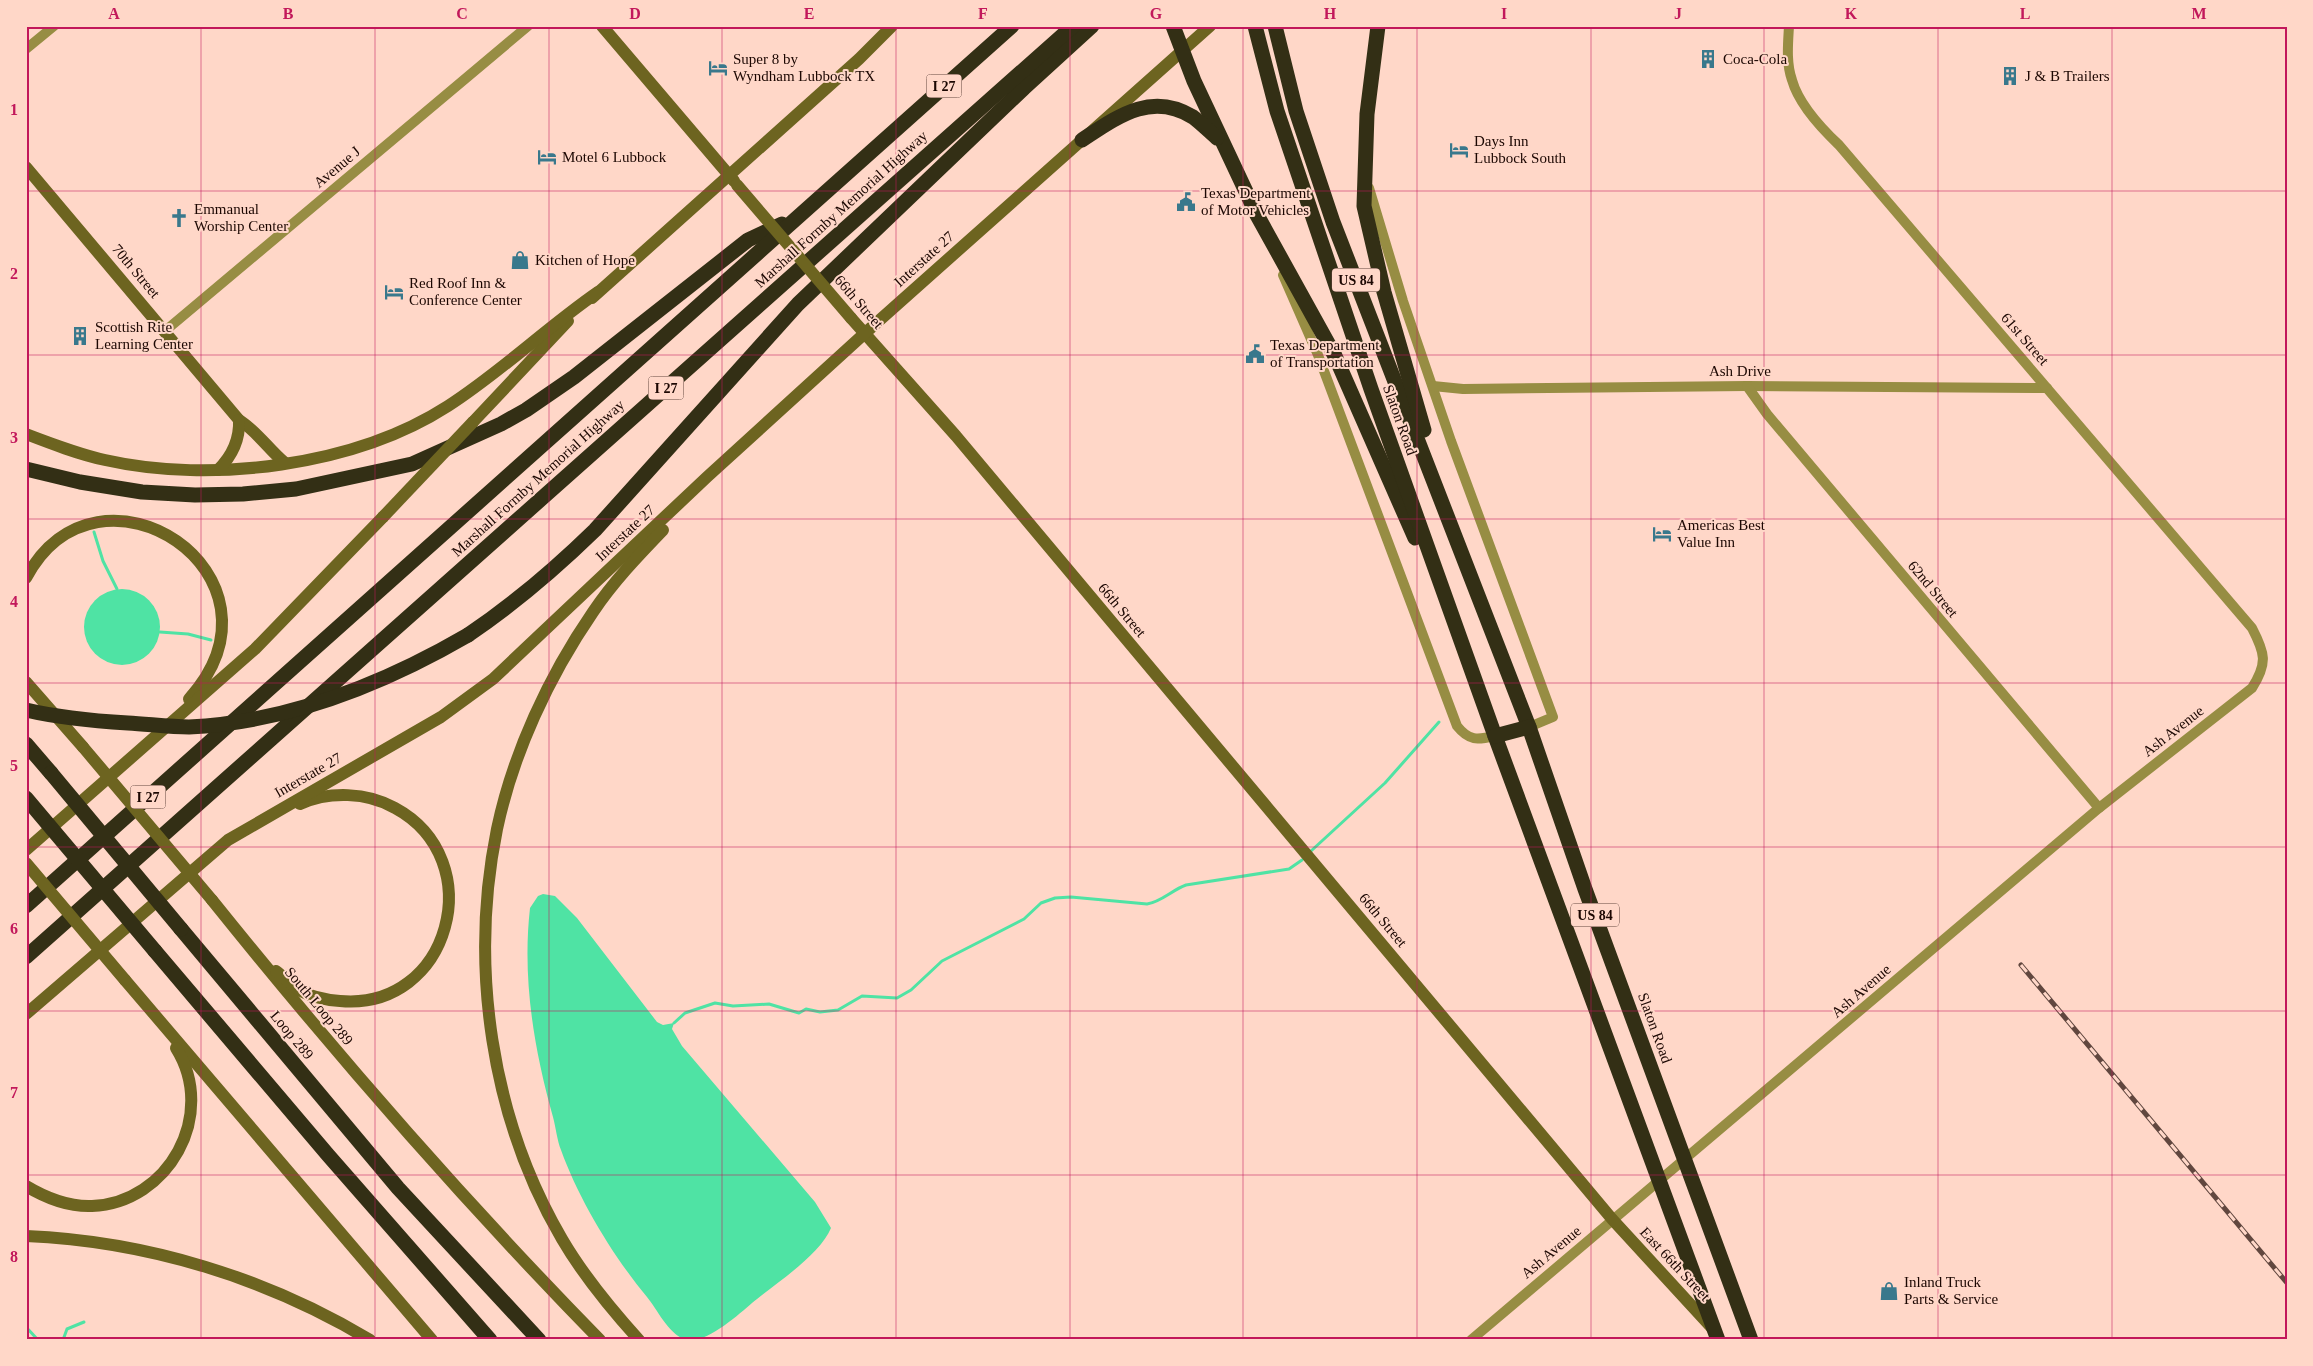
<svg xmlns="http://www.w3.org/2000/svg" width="2313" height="1366" font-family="Georgia,serif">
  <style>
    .water { fill: #4fe3a4 }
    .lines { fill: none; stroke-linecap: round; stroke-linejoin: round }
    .stream { stroke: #4fe3a4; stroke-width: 3 }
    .street { stroke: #978d43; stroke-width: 10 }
    .secondary { stroke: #6d6420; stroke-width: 12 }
    .highway { stroke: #332f15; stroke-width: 15 }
    .rail-casing { stroke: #61473f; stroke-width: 5 }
    .rail { stroke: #ffd7c8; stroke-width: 3; stroke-dasharray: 9; stroke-linecap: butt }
    .secondary-bridge { stroke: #6d6420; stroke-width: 12 }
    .highway-bridge { stroke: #332f15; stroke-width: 15 }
    .grid { fill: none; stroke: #c2185b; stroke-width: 1; stroke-opacity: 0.55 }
    .labels { text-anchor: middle; stroke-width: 4; stroke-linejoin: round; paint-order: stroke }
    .shield { fill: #ffd7c8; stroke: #60453d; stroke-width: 1 }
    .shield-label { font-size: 14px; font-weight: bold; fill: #1c0702 }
    .poi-label { font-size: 15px; fill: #1c0702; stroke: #ffd7c8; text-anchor: start }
    .street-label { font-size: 15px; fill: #1c0702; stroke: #ffd7c8 }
    .neatline { fill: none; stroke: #c2185b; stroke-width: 2 }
    .grid-label { font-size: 16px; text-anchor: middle; font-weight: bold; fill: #c2185b }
  </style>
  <rect width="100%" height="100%" fill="#ffd7c8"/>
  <g class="water">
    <circle cx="122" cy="627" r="38"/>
    <path d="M543,894L555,896L577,918L657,1022L663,1025L674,1023L672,1029L682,1046L815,1202L831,1228C820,1255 775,1284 752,1303C738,1315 703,1347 684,1339C668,1333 657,1309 647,1297C613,1256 579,1200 561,1150C557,1140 556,1128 553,1117C534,1049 522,979 530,908L538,896Z"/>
  </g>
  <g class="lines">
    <g class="stream">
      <path d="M94,532L103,561L117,589"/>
      <path d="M160,632L188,634L211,640"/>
      <path d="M1311,851L1385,783L1439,722"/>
      <path d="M674,1023L685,1013L715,1003L733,1006L769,1004L799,1013L806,1009L820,1012L838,1010L862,996L897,998L911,990L942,961L1024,919L1041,903L1055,898L1071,897L1147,904C1161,902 1172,890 1186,885L1289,869L1302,860"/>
      <path d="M26,1327L38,1340"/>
      <path d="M63,1340L67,1329L84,1322"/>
    </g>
    <g class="street">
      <path d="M26,49L54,26"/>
      <path d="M1369,188L1403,301L1451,441L1553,717L1529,727"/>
      <path d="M1283,275L1318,355L1457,726C1469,741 1477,740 1495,736"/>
      <path d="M165,331L528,26"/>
      <path d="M1433,386L1463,389L1747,386L2047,388"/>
      <path d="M1747,386L1767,414L2099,808"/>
      <path d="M1471,1340L2099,808L2252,688C2268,663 2265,653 2252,628L1839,145C1821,128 1799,105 1792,80C1786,63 1788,44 1789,26"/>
    </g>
    <g class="secondary">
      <path d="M602,26L734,181"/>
      <path d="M26,167L239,420C257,431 269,450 285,463"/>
      <path d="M592,298L859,59L892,26"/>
      <path d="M851,318L956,436L1612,1219L1713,1329"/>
      <path d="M473,422L568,321"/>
      <path d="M26,434C52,444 78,454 105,460C211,484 355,466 448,406C501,372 546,328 598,292"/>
      <path d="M218,470C232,456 240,440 239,420"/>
      <path d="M26,578C98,442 301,575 189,699"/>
      <path d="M26,682L83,747"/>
      <path d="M26,850L255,649L383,517"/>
      <path d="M212,900C335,1053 463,1200 600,1340"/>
      <path d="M276,971C284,977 291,985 299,990C311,997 327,1000 340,1001C450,1011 491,860 395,808C367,792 329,791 300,804"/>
      <path d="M125,980L432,1340"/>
      <path d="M26,1014L228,840L441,717L493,679L707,477L864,334L1210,26"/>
      <path d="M26,1186C46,1198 68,1207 92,1206C168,1203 218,1115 176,1048"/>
      <path d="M26,1236C147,1241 267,1278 370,1340"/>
      <path d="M639,1340C611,1309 583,1275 562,1239C491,1118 469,966 497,829C513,753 549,676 593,612C613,582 638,556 663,530"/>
    </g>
    <g class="highway">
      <path d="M1173,26L1194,81L1257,215L1335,356L1415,538"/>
      <path d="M1255,26L1277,111L1371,389L1495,736L1718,1340"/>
      <path d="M1275,26L1296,111L1333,222L1529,727L1585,889L1751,1340"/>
      <path d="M1378,26L1367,114L1364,206L1384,292L1424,430"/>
      <path d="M1082,140C1117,117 1151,91 1193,117C1201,123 1209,131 1217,138"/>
      <path d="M26,469L80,482L142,492L195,495L243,494L296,489L412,464L501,424L526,410L574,377L748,240L782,224"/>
      <path d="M468,635C514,604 555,569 595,530L798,304L1024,88L1092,26"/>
      <path d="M1495,736L1529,727"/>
      <path d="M26,744L51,773"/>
      <path d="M26,906L1012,26"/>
      <path d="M181,929L398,1188L539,1340"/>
      <path d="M155,951L328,1155L490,1340"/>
      <path d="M26,957L1073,26"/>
    </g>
    <g class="rail-casing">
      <path id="rail" d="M2021,965L2287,1283"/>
    </g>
    <use href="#rail" class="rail"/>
    <g class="secondary-bridge">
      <path d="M737,185L851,318"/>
      <path d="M383,517L473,422"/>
      <path d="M83,747L212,900"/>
      <path d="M26,863L125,980"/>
    </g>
    <g class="highway-bridge">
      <path d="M26,710C60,718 94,721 128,723C148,724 169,727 189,727C289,722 382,685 468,635"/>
      <path d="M51,773L181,929"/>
      <path d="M26,798L155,951"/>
    </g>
  </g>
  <path class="grid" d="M201,26V1340M375,26V1340M549,26V1340M722,26V1340M896,26V1340M1070,26V1340M1243,26V1340M1417,26V1340M1591,26V1340M1764,26V1340M1938,26V1340M2112,26V1340M26,191H2287M26,355H2287M26,519H2287M26,683H2287M26,847H2287M26,1011H2287M26,1175H2287"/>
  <defs>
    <g id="building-bare" transform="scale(1.5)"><path d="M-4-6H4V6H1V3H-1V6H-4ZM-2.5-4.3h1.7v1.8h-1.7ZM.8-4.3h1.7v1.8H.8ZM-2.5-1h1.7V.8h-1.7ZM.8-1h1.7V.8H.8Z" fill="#39788c" stroke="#ffd7c8" stroke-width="2.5" paint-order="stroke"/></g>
    <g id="hotel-bare" transform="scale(1.5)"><path d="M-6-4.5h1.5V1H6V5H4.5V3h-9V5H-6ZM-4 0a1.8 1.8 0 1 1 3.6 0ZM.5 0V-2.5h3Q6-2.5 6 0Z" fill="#39788c" stroke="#ffd7c8" stroke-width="2.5" paint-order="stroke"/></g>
    <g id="civic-bare" transform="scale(1.5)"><path d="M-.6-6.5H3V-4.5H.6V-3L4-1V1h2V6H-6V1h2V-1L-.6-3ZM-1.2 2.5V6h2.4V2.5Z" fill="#39788c" stroke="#ffd7c8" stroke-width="2.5" paint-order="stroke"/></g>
    <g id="church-bare" transform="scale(1.5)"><path d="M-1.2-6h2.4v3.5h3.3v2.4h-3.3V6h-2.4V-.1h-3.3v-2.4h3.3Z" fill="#39788c" stroke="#ffd7c8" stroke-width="2.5" paint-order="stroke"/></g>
    <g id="shop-bare" transform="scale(1.5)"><path d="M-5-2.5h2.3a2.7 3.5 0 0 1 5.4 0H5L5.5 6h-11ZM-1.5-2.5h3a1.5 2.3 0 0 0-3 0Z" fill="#39788c" stroke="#ffd7c8" stroke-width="2.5" paint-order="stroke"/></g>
  </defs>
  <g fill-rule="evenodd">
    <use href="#building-bare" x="1708" y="59"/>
    <use href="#hotel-bare" x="718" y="68"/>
    <use href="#building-bare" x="2010" y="76"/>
    <use href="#hotel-bare" x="1459" y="150"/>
    <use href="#hotel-bare" x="547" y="157"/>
    <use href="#civic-bare" x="1186" y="202"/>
    <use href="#church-bare" x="179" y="218"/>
    <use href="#shop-bare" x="520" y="260"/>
    <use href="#hotel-bare" x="394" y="292"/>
    <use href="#building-bare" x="80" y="336"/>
    <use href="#civic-bare" x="1255" y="354"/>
    <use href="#hotel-bare" x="1662" y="534"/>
    <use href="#shop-bare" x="1889" y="1291"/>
  </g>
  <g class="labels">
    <g class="shield">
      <rect x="926.5" y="74.5" width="35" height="23" rx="4"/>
      <rect x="1332" y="268.5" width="48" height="23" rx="4"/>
      <rect x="648.5" y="376.5" width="35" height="23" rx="4"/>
      <rect x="130.5" y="785.5" width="35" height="23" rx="4"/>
      <rect x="1571" y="903.5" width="48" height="23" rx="4"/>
    </g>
    <g class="shield-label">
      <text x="944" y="91">I 27</text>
      <text x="1356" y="285">US 84</text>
      <text x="666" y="393">I 27</text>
      <text x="148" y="802">I 27</text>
      <text x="1595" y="920">US 84</text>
    </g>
    <g class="poi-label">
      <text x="733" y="64">Super 8 by<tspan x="733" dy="17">Wyndham Lubbock TX</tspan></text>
      <text x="1723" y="64">Coca-Cola</text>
      <text x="2025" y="81">J &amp; B Trailers</text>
      <text x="1474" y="146">Days Inn<tspan x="1474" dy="17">Lubbock South</tspan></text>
      <text x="562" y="162">Motel 6 Lubbock</text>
      <text x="1201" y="198">Texas Department<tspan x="1201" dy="17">of Motor Vehicles</tspan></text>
      <text x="194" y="214">Emmanual<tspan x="194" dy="17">Worship Center</tspan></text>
      <text x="535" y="265">Kitchen of Hope</text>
      <text x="409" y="288">Red Roof Inn &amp;<tspan x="409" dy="17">Conference Center</tspan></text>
      <text x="95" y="332">Scottish Rite<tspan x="95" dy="17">Learning Center</tspan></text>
      <text x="1270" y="350">Texas Department<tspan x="1270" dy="17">of Transportation</tspan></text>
      <text x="1677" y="530">Americas Best<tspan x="1677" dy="17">Value Inn</tspan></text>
      <text x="1904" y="1287">Inland Truck<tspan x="1904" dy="17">Parts &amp; Service</tspan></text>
    </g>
    <g class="street-label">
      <text transform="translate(337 167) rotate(-40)" y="5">Avenue J</text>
      <text transform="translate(841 209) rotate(-42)" y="5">Marshall Formby Memorial Highway</text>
      <text transform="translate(924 259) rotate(-42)" y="5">Interstate 27</text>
      <text transform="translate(136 271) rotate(50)" y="5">70th Street</text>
      <text transform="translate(859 302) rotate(49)" y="5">66th Street</text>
      <text transform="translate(2025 339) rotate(49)" y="5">61st Street</text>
      <text x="1740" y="376">Ash Drive</text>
      <text transform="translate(1400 420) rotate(70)" y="5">Slaton Road</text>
      <text transform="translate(538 478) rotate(-42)" y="5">Marshall Formby Memorial Highway</text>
      <text transform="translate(625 533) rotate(-43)" y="5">Interstate 27</text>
      <text transform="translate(1933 589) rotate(50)" y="5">62nd Street</text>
      <text transform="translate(1122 610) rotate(50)" y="5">66th Street</text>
      <text transform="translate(2173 731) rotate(-38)" y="5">Ash Avenue</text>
      <text transform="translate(308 775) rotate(-30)" y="5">Interstate 27</text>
      <text transform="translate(1383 920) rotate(50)" y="5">66th Street</text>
      <text transform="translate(1861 991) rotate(-41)" y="5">Ash Avenue</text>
      <text transform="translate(319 1006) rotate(50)" y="5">South Loop 289</text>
      <text transform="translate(1655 1028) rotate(70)" y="5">Slaton Road</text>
      <text transform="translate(292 1035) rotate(50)" y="5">Loop 289</text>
      <text transform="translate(1551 1252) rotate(-40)" y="5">Ash Avenue</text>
      <text transform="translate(1675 1264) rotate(47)" y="5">East 66th Street</text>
    </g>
  </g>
  <rect width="2313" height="1366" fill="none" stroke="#ffd7c8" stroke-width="55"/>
  <rect x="28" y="28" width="2258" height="1310" class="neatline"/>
  <g class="grid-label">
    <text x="114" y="19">A</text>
    <text x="288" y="19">B</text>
    <text x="462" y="19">C</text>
    <text x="635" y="19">D</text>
    <text x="809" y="19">E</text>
    <text x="983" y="19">F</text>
    <text x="1156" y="19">G</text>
    <text x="1330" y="19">H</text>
    <text x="1504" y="19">I</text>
    <text x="1678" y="19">J</text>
    <text x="1851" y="19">K</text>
    <text x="2025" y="19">L</text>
    <text x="2199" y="19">M</text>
    <text x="14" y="115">1</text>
    <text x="14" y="279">2</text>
    <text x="14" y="443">3</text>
    <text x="14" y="607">4</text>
    <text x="14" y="771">5</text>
    <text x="14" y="934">6</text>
    <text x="14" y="1098">7</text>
    <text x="14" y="1262">8</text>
  </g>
</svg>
